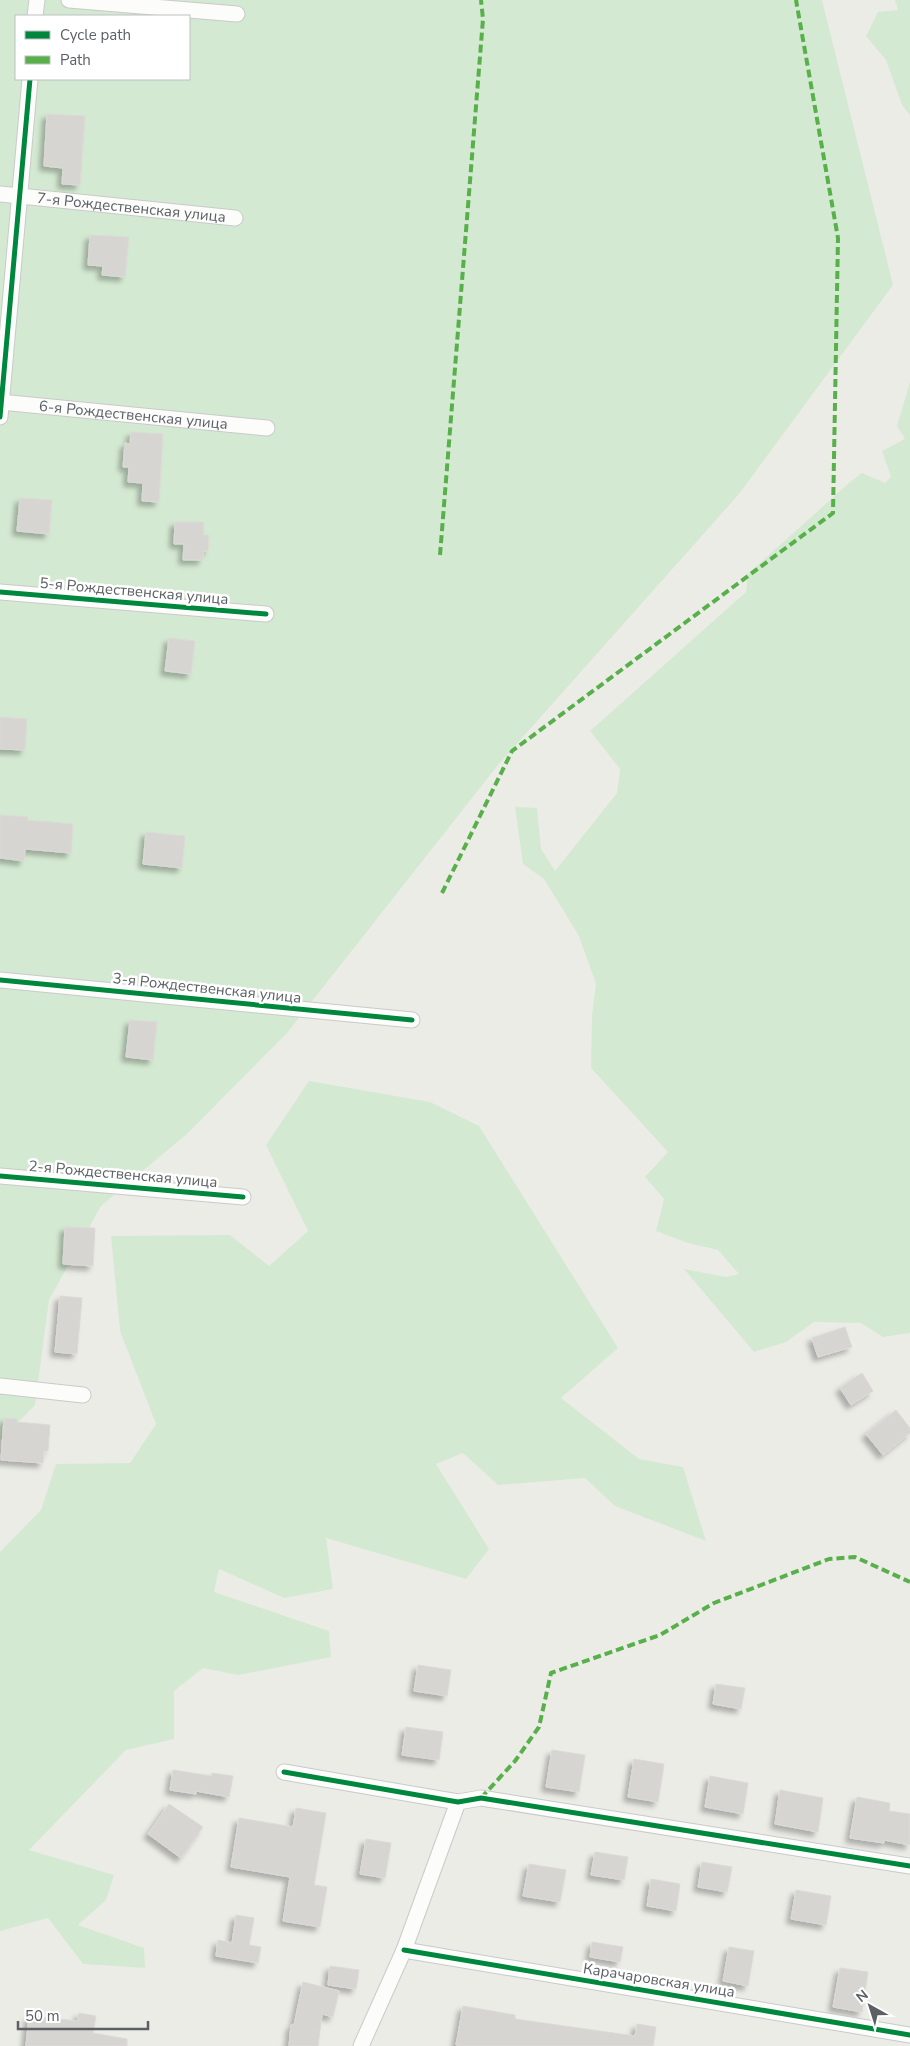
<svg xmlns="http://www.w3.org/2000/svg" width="910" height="2046" font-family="'Nunito Sans',sans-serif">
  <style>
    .green { fill: #d4e9d2; fill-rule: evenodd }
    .building { fill: #d6d5d2; stroke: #dcdad6; filter: url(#shadow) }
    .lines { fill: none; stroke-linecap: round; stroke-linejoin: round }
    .street-casing { stroke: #c9cac9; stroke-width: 17 }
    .street { stroke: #fcfcfb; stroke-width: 15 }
    .quiet { stroke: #58b04a; stroke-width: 4; stroke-dasharray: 8 4; stroke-linecap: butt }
    .cycleway-casing { stroke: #fff; stroke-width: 8 }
    .cycleway { stroke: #00873e; stroke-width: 5 }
    .labels { text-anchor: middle; stroke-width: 5; stroke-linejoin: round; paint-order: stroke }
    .street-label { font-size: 15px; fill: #5c6065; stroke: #fff }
  </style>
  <defs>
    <filter id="shadow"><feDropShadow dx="-4.5" dy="4.5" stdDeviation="2.5" flood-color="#0004"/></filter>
  </defs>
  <rect width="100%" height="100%" fill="#ecece7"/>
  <g class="green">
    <path d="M0,0H822L893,285L739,494L498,765L287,1033L188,1133L101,1206L49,1300L35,1405L0,1441ZM16,16H189V79H16Z"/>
    <path d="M895,0H910V115L902,105L886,60L866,36L878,12L898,10Z"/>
    <path d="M910,382V1333L883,1337L861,1323L814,1322L786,1342L754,1352L684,1269L726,1277L739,1274L718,1250L688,1243L656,1231L664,1199L645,1177L668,1152L591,1068L592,1015L596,984L579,936L544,879L523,864L515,807L537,808L541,849L555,871L617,793L620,769L590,731L746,592L748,574L850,482L862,473L885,483L891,477L882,451L905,439L897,426Z"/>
    <path d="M309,1081L430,1102L479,1126L618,1348L561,1398L639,1459L683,1467L706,1541L615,1506L585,1478L498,1485L463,1453L436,1464L489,1549L466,1579L326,1538L333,1589L284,1598L219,1569L214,1592L329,1631L331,1657L238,1675L203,1668L174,1691V1739L126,1750L29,1850L114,1875L106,1900L78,1925L144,1948L145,1968L83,1964L48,1918L0,1931V1552L41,1510L56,1464L130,1463L156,1424L120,1331L111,1236L230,1235L269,1266L308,1231L266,1145Z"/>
  </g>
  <g class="building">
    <path d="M47,114L85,116L80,185L62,184L63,168L44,166Z"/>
    <path d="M90,235L129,237L125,277L102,275L103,266L88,265Z"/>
    <path d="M131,432L163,434L159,502L142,501L143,483L128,482L129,467H123L125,443L130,444Z"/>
    <path d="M20,498L52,500L49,534L17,531Z"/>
    <path d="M175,522H204L203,535H209L208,551H203V560H183L184,544H174Z"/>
    <path d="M169,638L195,641L191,674L165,671Z"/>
    <path d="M0,717L27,719L25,750L0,749Z"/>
    <path d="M0,815L28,817L27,820L73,824L71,853L25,849L24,861L0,858Z"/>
    <path d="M146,832L185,836L182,868L143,864Z"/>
    <path d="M130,1020L157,1022L153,1060L126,1057Z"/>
    <path d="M65,1227L95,1228L93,1266L63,1264Z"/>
    <path d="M60,1296L82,1298L77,1354L55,1352Z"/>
    <path d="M845,1327L852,1347L818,1357L812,1338Z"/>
    <path d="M862,1373L873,1391L851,1405L840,1388Z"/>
    <path d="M896,1410L910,1428V1433L883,1455L866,1434Z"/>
    <path d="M4,1418L17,1419V1422L50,1425L48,1451H44L43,1463L1,1460Z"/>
    <path d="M418,1665L451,1670L447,1696L414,1691Z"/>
    <path d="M716,1684L745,1688L741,1709L713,1704Z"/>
    <path d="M406,1727L443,1732L439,1760L402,1755Z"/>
    <path d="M552,1750L585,1755L579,1792L546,1787Z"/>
    <path d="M634,1759L664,1764L658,1802L628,1797Z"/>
    <path d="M173,1770L212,1776V1773L233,1776L229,1797L196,1791V1794L170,1790Z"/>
    <path d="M710,1776L748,1783L743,1814L705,1807Z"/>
    <path d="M780,1790L823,1798L818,1832L775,1824Z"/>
    <path d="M857,1797L890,1803L889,1811L910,1814V1845L884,1840V1843L850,1838Z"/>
    <path d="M169,1804L203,1827L181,1858L148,1834Z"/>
    <path d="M296,1808L326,1813L314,1885L327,1887L320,1927L283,1921L290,1877L231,1867L239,1818L293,1827Z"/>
    <path d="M366,1839L391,1843L385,1878L360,1874Z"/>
    <path d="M595,1852L628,1857L624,1880L591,1875Z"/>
    <path d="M702,1862L732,1867L727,1892L698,1887Z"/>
    <path d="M529,1864L566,1870L560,1902L523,1896Z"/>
    <path d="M651,1879L680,1884L676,1911L647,1906Z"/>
    <path d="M796,1890L831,1896L826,1925L791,1919Z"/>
    <path d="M236,1915L254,1918L249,1945L261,1947L258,1963L216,1956L218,1940L232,1943Z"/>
    <path d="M592,1942L623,1947L620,1962L590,1957Z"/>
    <path d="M729,1947L754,1951L748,1986L723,1981Z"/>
    <path d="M330,1966L359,1970L356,1989L328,1985Z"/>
    <path d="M840,1968L868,1972L862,2012L833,2007Z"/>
    <path d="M303,1982L339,1991L333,2017L322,2014L318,2046H289L291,2025H294Z"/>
    <path d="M463,2006L515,2015V2019L635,2036L637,2024L656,2027L653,2046H463L456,2045Z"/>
    <path d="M79,2013L96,2016L93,2033L127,2039V2046H26L29,2016L78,2021Z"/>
  </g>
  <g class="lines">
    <g class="street-casing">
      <g id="street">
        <path d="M69,0L237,14"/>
        <path d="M35,16L37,0"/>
        <path id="s1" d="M0,194L235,218"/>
        <path id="s2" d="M0,402L267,428"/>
        <path d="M0,417L30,79"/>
        <path d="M0,592L266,614"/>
        <path d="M0,980L412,1020"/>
        <path d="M0,1176L243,1197"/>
        <path d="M0,1386L83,1395"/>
        <path d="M284,1772L458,1802L481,1798L910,1866"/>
        <path d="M404,1950L910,2035"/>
        <path d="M361,2046L404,1950L458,1802"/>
      </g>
    </g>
    <use href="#street" class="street"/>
    <g class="quiet">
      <path d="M440,555L483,19L481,0"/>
      <path d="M442,893L512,751L833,513L838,238L796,0"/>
      <path d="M481,1798L515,1761L539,1727L551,1673L660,1635L714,1603L829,1559L855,1557L910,1582"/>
    </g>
    <g class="cycleway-casing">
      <g id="cycleway">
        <path d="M0,417L30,79"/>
        <path d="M0,592L266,614"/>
        <path d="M0,980L412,1020"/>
        <path d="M0,1176L243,1197"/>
        <path d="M284,1772L458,1802L481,1798L910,1866"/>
        <path d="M404,1950L910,2035"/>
      </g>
    </g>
    <use href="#cycleway" class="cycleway"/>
  </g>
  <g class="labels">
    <g class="street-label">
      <text dy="5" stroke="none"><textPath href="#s1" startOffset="132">7-я Рождественская улица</textPath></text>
      <text dy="5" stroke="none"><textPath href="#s2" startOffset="134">6-я Рождественская улица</textPath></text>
      <text transform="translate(134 591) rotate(5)" y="5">5-я Рождественская улица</text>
      <text transform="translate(207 988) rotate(6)" y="5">3-я Рождественская улица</text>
      <text transform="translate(123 1174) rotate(5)" y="5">2-я Рождественская улица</text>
      <text transform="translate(659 1980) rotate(9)" y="5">Карачаровская улица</text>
    </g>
  </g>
  <rect x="15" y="15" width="175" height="65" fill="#ffffff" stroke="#bebfc1"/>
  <rect x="25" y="31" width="25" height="8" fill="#00873e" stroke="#bebfc1"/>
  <text x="60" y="40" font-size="15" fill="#5c6065">Cycle path</text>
  <rect x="25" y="56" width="25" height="8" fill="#58b04a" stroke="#bebfc1"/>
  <text x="60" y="65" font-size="15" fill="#5c6065">Path</text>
  <g transform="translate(870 2006) rotate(321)" stroke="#ffffff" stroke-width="4" paint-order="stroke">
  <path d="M0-4L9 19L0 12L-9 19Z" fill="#5c6065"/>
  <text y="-8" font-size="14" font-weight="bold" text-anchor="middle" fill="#5c6065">N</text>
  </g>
  <path d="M18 2021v8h130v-8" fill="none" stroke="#5c6065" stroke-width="2.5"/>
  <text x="25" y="2021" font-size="15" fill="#5c6065" stroke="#ffffff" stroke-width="4" paint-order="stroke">50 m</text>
</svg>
